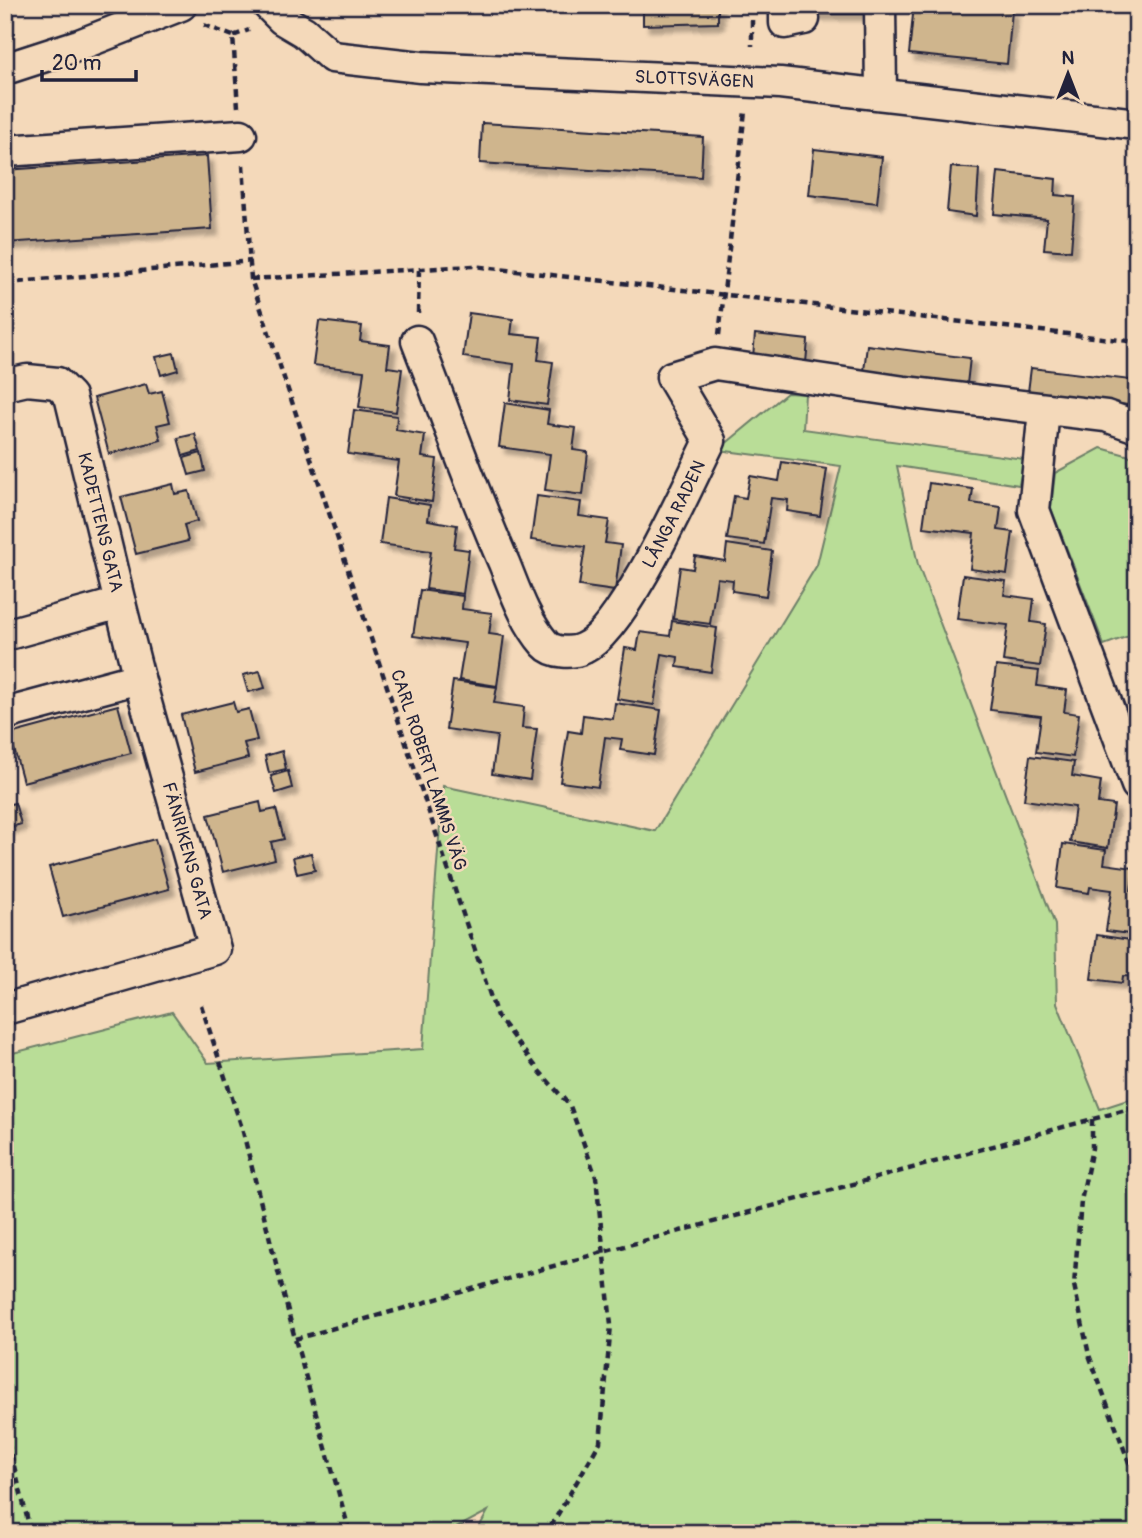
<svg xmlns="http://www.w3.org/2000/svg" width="1142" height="1538" font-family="Pangolin,sans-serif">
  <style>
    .green { fill: #b9dd97; stroke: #6e8069; stroke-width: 2 }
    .building { fill: #cfb58d; stroke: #22223b; stroke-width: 2; filter: url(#shadow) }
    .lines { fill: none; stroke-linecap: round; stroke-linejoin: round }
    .minor-casing { stroke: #22223b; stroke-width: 35 }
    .path { stroke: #22223b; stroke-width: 4.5; stroke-dasharray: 7 5; stroke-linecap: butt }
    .minor { stroke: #f4d9ba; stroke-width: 30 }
    .labels { text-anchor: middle; stroke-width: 5; stroke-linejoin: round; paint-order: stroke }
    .street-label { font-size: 18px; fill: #22223b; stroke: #f4d9ba }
  </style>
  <defs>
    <filter id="shadow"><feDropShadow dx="6" dy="6" stdDeviation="2" flood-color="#0004"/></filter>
  </defs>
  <rect width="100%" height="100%" fill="#f4d9ba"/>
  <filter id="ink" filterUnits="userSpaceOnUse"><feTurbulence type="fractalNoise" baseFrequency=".0143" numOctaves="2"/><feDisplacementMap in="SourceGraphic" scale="14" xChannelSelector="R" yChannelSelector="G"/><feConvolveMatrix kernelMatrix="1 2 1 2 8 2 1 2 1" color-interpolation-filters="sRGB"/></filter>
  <g filter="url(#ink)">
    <g class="green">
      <path d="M787,393L805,394L803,429L1024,459L1019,485L897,466L918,565L1055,925L1057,1003L1100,1109L1137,1097V1533H476L488,1511L447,1533H5V1055L172,1012L208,1063L423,1049L443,786L655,831L817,565L841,466L718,450Z"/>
      <path d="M1101,448L1137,458V633L1104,645L1051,508L1055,473Z"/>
    </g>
    <g class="building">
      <path d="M643,5H718V23L643,25Z"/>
      <rect x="807" y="5" width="55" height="9"/>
      <path d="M914,5H955L1012,11L1007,64L909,54Z"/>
      <path d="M482,123L703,137L701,177L480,163Z"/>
      <path d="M814,149L882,157L877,203L809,195Z"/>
      <path d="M207,156L212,229L5,243V170Z"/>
      <path d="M951,167L979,169L976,216L947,212Z"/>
      <path d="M998,172L1056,179L1055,195L1075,197L1071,251L1044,249L1047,219L994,214Z"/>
      <path d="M469,313L513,319L511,334L541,337L538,360L553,362L547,405L510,400L514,364L463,357Z"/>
      <path d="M319,321L362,326L360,341L390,345L387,367L402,369L396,412L359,407L364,371L313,365Z"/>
      <path d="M755,334L808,340L806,363L753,357Z"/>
      <path d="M867,345L970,358L967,384L864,371Z"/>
      <path d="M174,353L178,370L161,375L156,357Z"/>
      <path d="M1031,368L1131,380L1128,405L1028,392Z"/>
      <path d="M146,384L149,394L162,391L170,422L157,425L161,440L109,454L94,398Z"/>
      <path d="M505,403L549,410L547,424L576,428L573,450L588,452L583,495L545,490L550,454L499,447Z"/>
      <path d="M354,410L397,416L396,430L425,435L422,457L437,459L432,502L394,496L399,461L348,454Z"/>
      <path d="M195,434L200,451L183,456L178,438Z"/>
      <path d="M201,453L205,471L189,475L184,458Z"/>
      <path d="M782,462L827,469L820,516L787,511L788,500L771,498L764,544L727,539L734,496L746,498L750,476L779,481Z"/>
      <path d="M929,483L973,489L971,503L1001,507L998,530L1013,532L1007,574L970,569L974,533L923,527Z"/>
      <path d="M173,484L175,494L189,491L197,521L184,525L188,541L136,554L121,497Z"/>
      <path d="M537,496L581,502L579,516L609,520L605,543L621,545L615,591L579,586L585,547L531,540Z"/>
      <path d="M386,498L430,505L428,520L457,525L454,548L469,550L463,594L426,589L431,551L380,544Z"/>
      <path d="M727,544L772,551L766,596L732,591L733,580L717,578L710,624L673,619L680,567L693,569L695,556L725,561Z"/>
      <path d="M963,575L1006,581L1004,595L1034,599L1031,622L1046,624L1040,666L1003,661L1008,625L957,619Z"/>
      <path d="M420,590L463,596L462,609L492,613L489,634L504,636L497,686L459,680L465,643L413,636Z"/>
      <path d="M672,621L717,628L711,672L677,667L678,657L662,654L654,705L617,699L625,648L637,650L640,632L670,636Z"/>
      <path d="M996,666L1039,671L1037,686L1067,690L1064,712L1079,714L1073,757L1036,752L1041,716L990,710Z"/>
      <path d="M260,671L265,688L248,692L243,675Z"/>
      <path d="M453,681L497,687L494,703L524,707L522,728L537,729L530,780L492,774L497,736L446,729Z"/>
      <path d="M233,702L236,712L249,709L257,740L244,743L248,758L195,772L181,715Z"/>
      <path d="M615,703L661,710L654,755L620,750L622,739L605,737L598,787L560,782L568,731L581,733L583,715L613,719Z"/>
      <path d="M118,705L131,753L23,782L10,734Z"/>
      <path d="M282,751L286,769L269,773L265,756Z"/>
      <path d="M1030,756L1074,762L1072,776L1101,781L1098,803L1114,805L1108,848L1070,842L1075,807L1024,800Z"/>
      <path d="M288,771L292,788L276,793L271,776Z"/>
      <path d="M260,802L262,812L276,809L284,839L271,842L275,859L223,872L208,815Z"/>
      <path d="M15,803L21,824L5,829V805Z"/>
      <path d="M155,839L169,889L63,917L49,867Z"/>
      <path d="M1063,844L1106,850L1104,864L1134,868L1131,891L1137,892V935L1106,931L1112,890L1090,887L1089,893L1057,888Z"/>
      <path d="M311,853L315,870L297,874L293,857Z"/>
      <path d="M1097,935L1137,941V977L1123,976L1122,983L1091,979Z"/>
    </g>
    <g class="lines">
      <g class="minor-casing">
        <g id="minor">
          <path id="s1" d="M268,5L282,19L304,32L332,57L421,67L780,83L1137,124"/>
          <path d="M785,5V23L804,19"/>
          <path d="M880,5L881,94"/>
          <path d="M5,69L79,45L181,5"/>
          <path d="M5,151L241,135"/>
          <path id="s2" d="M417,341C446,415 472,490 504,563C515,590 525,621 545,644C553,653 573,654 584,648C624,630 688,485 710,441L672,377L715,364L905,392L1106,416L1137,427"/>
          <path id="s3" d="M5,385L27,380L57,383L70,396L120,603L5,635"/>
          <path d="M1044,410L1034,510L1137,785"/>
          <path d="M120,603L139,678"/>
          <path id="s4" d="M5,714L139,678L215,949L5,1009"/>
        </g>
      </g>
      <g class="path">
        <path d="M752,20V46"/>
        <path d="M204,25L233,36"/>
        <path d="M238,107L233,36L249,30"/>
        <path d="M243,165L251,279L497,1016L540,1072L570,1106L596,1177L611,1325L600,1442L547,1533"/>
        <path d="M251,279L473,266L1137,342"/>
        <path d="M7,283L251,261"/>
        <path d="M418,313L419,268"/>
        <path d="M719,335L745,111"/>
        <path d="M201,1005L242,1128L295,1339L350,1533"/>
        <path d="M1092,1119V1148L1081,1201L1074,1285L1089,1355L1137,1484"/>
        <path d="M295,1339L603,1252L1137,1107"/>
        <path d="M5,1431L31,1533"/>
      </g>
      <use href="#minor" class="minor"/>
    </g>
  </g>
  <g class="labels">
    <g class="street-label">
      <text dy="6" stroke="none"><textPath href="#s1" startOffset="446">SLOTTSVÄGEN</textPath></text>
      <text dy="6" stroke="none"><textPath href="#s2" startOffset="534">LÅNGA RADEN</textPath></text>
      <text dy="6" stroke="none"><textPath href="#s3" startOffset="201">KADETTENS GATA</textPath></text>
      <text transform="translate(429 770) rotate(72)" y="6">CARL ROBERT LAMMS VÄG</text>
      <text dy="6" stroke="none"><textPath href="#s4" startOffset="318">FÄNRIKENS GATA</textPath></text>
    </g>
  </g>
  <rect width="1142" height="1538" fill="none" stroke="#f4d9ba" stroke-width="28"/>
  <rect x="14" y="14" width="1114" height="1510" fill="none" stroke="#22223b" stroke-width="2.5" filter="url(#ink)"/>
  <g transform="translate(1068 74)" stroke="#f4d9ba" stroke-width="5" paint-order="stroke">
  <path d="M0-5L12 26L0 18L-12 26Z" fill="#22223b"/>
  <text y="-10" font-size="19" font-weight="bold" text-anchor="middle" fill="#22223b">N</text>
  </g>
  <path d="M42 70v10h94v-10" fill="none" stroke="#22223b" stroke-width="3.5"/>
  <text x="52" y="70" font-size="21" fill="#22223b" stroke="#f4d9ba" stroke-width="5" paint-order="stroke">20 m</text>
</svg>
